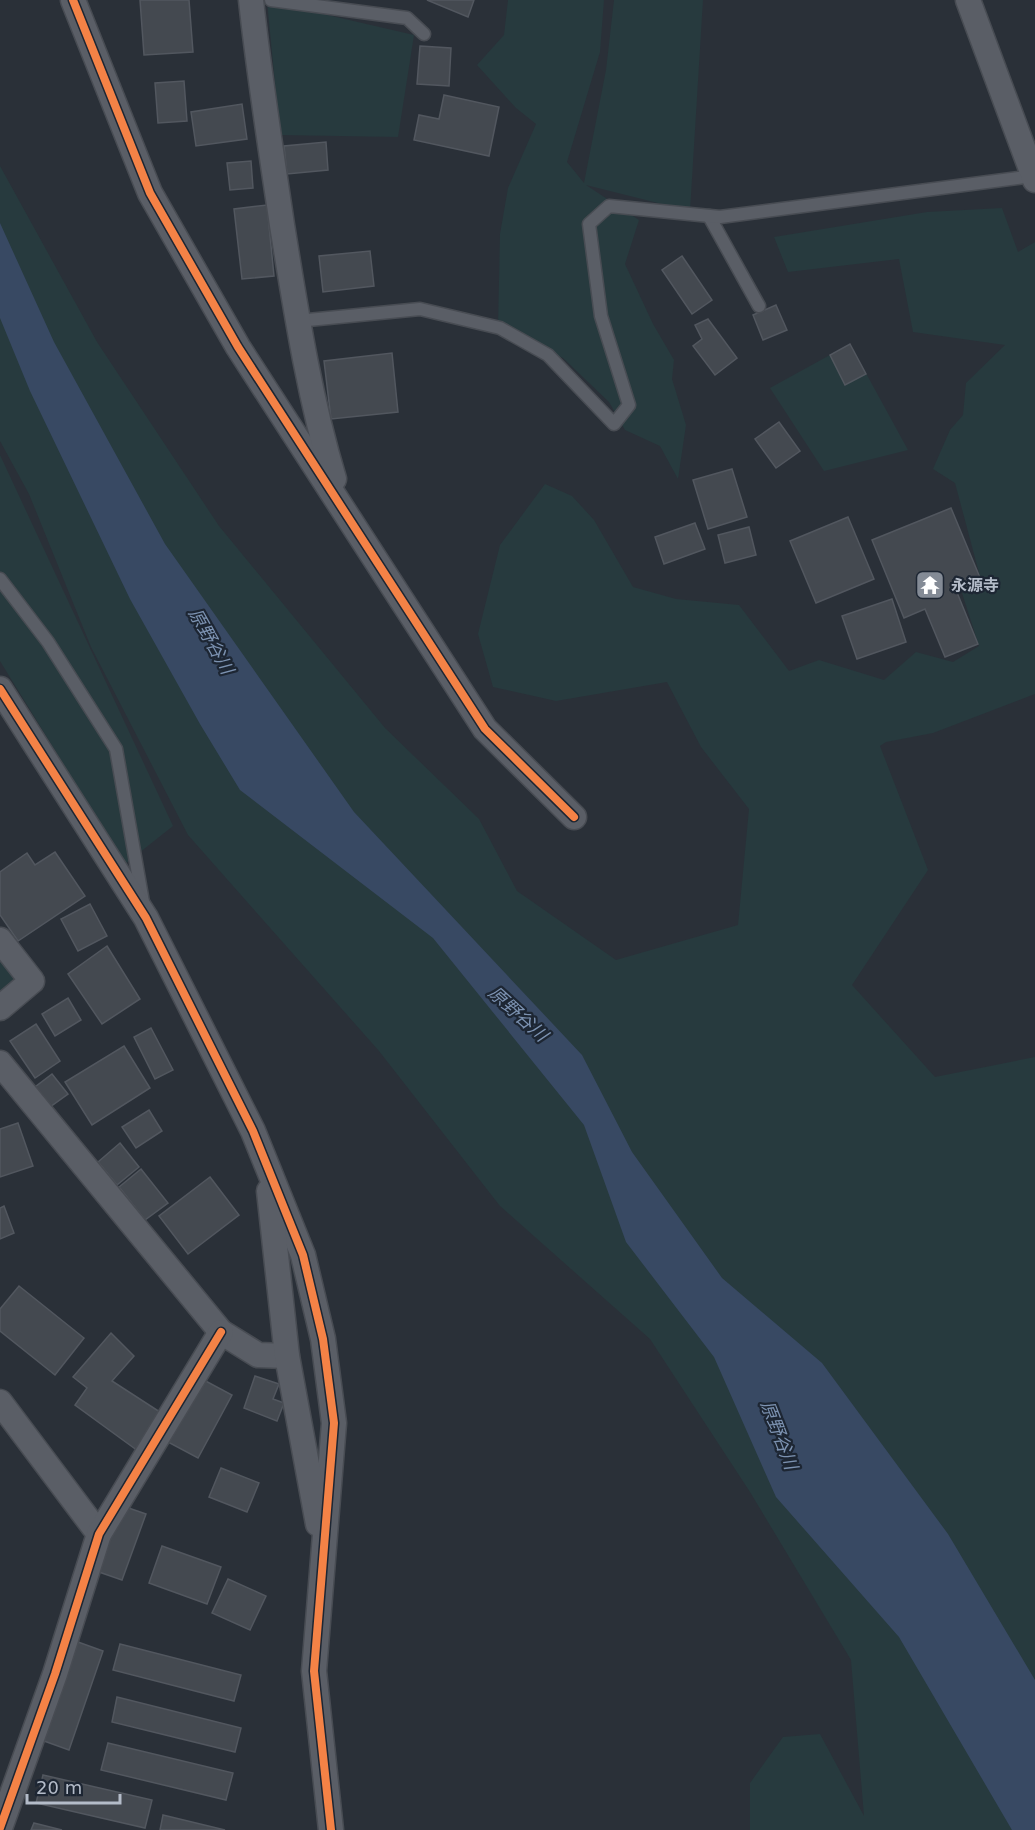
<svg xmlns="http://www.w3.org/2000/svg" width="1035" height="1830" font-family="'DejaVu Sans','Noto Sans JP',sans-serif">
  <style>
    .green { fill: #273a3e }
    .water { fill: #384963 }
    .building { fill: #444950; stroke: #52575f; stroke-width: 1.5 }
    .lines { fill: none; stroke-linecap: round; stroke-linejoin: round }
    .service-casing { stroke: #484c53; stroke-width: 15 }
    .minor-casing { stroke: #484c53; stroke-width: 27 }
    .service { stroke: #5a5e66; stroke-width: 12 }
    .minor { stroke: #5a5e66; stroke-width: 24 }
    .cycleway-casing { stroke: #1d2633; stroke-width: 11 }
    .cycleway { stroke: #f48246; stroke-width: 8 }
    .labels { text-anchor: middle; stroke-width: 4.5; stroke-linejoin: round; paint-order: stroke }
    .poi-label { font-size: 16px; font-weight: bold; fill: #b4bcc9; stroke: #1d2633; text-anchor: start }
    .water-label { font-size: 18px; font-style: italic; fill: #7c92b1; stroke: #1d2633 }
  </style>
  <rect width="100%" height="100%" fill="#2a3038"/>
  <g class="green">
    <path d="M508,0H604L600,52L567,162L584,183L606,70L614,0H703L690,211L586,185L639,220L625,264L653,324L674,360L672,379L686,425L678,479L660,446L625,430L609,402L563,358L498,328L500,234L508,188L536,124L516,108L477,65L504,35Z"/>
    <path d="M267,1L414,35L398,137L280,135Z"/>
    <path d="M0,166L97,342L219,526L385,728L479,819L517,891L616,960L738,925L749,809L701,747L667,682L556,701L493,687L478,634L500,545L545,484L572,496L594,520L633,587L676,599L739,605L789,671L819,660L884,680L916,652L953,662L979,646L962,593L981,580L955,483L933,469L950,430L963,415L966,383L1005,345L913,332L899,259L788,272L774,237L927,212L1002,208L1018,252L1035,242V694L933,733L886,742L880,746L928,870L852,985L935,1077L1035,1057V1830H750V1783L783,1737L820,1734L864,1816L851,1660L750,1492L650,1339L500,1206L379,1051L188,835L91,647L29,494L0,441Z"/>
    <path d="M850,344L908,450L824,471L770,388Z"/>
    <path d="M0,455L173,826L125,864L0,661Z"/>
    <path d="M0,950L23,980L0,998Z"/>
  </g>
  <path class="water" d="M0,223L54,342L165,544L354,812L582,1055L632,1152L722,1278L822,1363L948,1534L1035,1680V1830H1012L899,1637L776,1497L714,1357L626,1242L584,1125L433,938L240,790L200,724L130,599L30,391L0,318Z"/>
  <g class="building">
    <path d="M140,0H189L193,52L144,55Z"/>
    <path d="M427,0H474L468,17Z"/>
    <path d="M420,46L451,48L449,86L417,84Z"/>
    <path d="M184,81L187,121L158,123L155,83Z"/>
    <path d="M444,95L499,107L489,156L414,140L419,115L439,119Z"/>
    <path d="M242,104L247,139L196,146L191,112Z"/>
    <path d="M326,142L328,170L287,174L284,146Z"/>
    <path d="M251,161L253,188L230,190L227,163Z"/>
    <path d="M267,205L274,276L242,279L234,209Z"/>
    <path d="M370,251L374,286L323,292L319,256Z"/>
    <path d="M682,256L712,300L692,314L662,270Z"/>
    <path d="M776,305L787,330L763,340L753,315Z"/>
    <path d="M708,319L737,358L715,375L693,346L702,339L695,325Z"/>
    <path d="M850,344L866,374L845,385L830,355Z"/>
    <path d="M392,353L398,412L331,419L324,361Z"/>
    <path d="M779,422L800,451L776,468L755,439Z"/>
    <path d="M732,469L747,517L708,529L693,480Z"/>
    <path d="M951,508L981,580L956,590L978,644L945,657L925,609L904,618L872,540Z"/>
    <path d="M848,517L874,579L816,603L790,541Z"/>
    <path d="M695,523L705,549L664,564L655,537Z"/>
    <path d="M749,527L756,555L725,563L718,535Z"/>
    <path d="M892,599L906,642L857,659L842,616Z"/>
    <path d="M55,852L85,896L18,941L0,915V872L27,853L35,865Z"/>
    <path d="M90,904L107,936L78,951L61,919Z"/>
    <path d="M107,946L140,999L102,1024L68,974Z"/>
    <path d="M68,998L81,1020L55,1036L42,1014Z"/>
    <path d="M36,1024L60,1061L35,1078L10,1041Z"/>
    <path d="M151,1028L173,1070L155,1079L134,1037Z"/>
    <path d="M124,1046L150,1088L92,1125L65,1082Z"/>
    <path d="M52,1074L68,1094L50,1107L35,1087Z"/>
    <path d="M149,1110L162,1131L136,1148L122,1127Z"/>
    <path d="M18,1123L33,1166L0,1177V1129Z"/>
    <path d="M120,1143L139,1167L117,1185L98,1162Z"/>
    <path d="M141,1169L168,1203L145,1220L119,1187Z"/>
    <path d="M210,1177L239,1215L188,1254L159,1216Z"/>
    <path d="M4,1206L14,1233L0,1239V1208Z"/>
    <path d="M19,1286L84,1338L55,1375L0,1331V1309Z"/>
    <path d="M111,1333L134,1356L112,1381L160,1412L138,1451L75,1405L87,1388L73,1377Z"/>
    <path d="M255,1376L279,1384L273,1399L284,1403L277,1421L244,1408Z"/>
    <path d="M200,1378L232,1395L198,1458L166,1441Z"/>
    <path d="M221,1468L259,1483L247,1512L209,1497Z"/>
    <path d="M120,1505L146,1514L122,1580L96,1571Z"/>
    <path d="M162,1546L221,1567L207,1604L149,1583Z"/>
    <path d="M228,1579L266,1596L250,1630L212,1613Z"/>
    <path d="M78,1642L103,1651L69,1750L44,1741Z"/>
    <path d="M120,1644L241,1675L234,1701L113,1670Z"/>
    <path d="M117,1697L241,1728L235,1752L112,1722Z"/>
    <path d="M108,1743L233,1773L226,1800L101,1770Z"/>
    <path d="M43,1775L152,1800L145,1828L36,1803Z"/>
    <path d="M163,1815L225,1830H160Z"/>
    <path d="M34,1823L62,1830H31Z"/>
  </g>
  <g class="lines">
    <g class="service-casing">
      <g id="service">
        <path d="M271,0L407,18L424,34"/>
        <path d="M709,216L759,306"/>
        <path d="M298,321L420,309L500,328L548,355L614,424L629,405L601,316L589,224L609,206L720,217L1033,176"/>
        <path d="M0,579L48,642L116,749L143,902"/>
      </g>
    </g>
    <g class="minor-casing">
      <g id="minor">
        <path d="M73,0L150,193L238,347L485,729L574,817"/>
        <path d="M251,0C259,75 271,150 282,225C296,311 309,396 334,479"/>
        <path d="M968,0L1035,180"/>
        <path d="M0,689L146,918L253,1131L303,1255L323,1339L334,1423L314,1671L331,1830"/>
        <path d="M0,940L32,981L0,1008"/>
        <path d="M0,1063L221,1332L258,1355L287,1356"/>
        <path d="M269,1191L287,1356L318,1524"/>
        <path d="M0,1402L99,1534"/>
        <path d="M0,1828L55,1674L99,1534L221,1332"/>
      </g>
    </g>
    <use href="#service" class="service"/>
    <use href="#minor" class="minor"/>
    <g class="cycleway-casing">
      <g id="cycleway">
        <path d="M73,0L150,193L238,347L485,729L574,817"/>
        <path d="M0,689L146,918L253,1131L303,1255L323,1339L334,1423L314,1671L331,1830"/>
        <path d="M0,1828L55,1674L99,1534L221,1332"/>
      </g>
    </g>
    <use href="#cycleway" class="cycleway"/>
  </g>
  <defs>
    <g id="temple-square" transform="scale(1.5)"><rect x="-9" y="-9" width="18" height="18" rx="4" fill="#848b96" stroke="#1d2633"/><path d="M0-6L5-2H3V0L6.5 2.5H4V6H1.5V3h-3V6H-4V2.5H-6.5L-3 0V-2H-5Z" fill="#fff"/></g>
  </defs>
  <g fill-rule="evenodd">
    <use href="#temple-square" x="930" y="585"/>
  </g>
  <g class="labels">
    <g class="poi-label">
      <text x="951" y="591">永源寺</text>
    </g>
    <g class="water-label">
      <text transform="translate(211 641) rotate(61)" y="6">原野谷川</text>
      <text transform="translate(518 1014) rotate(42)" y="6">原野谷川</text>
      <text transform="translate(779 1435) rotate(69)" y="6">原野谷川</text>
    </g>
  </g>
  <path d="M27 1794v9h93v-9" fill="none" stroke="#b4bcc9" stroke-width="3"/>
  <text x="36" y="1794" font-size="18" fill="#b4bcc9" stroke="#1d2633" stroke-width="4.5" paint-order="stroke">20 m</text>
</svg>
